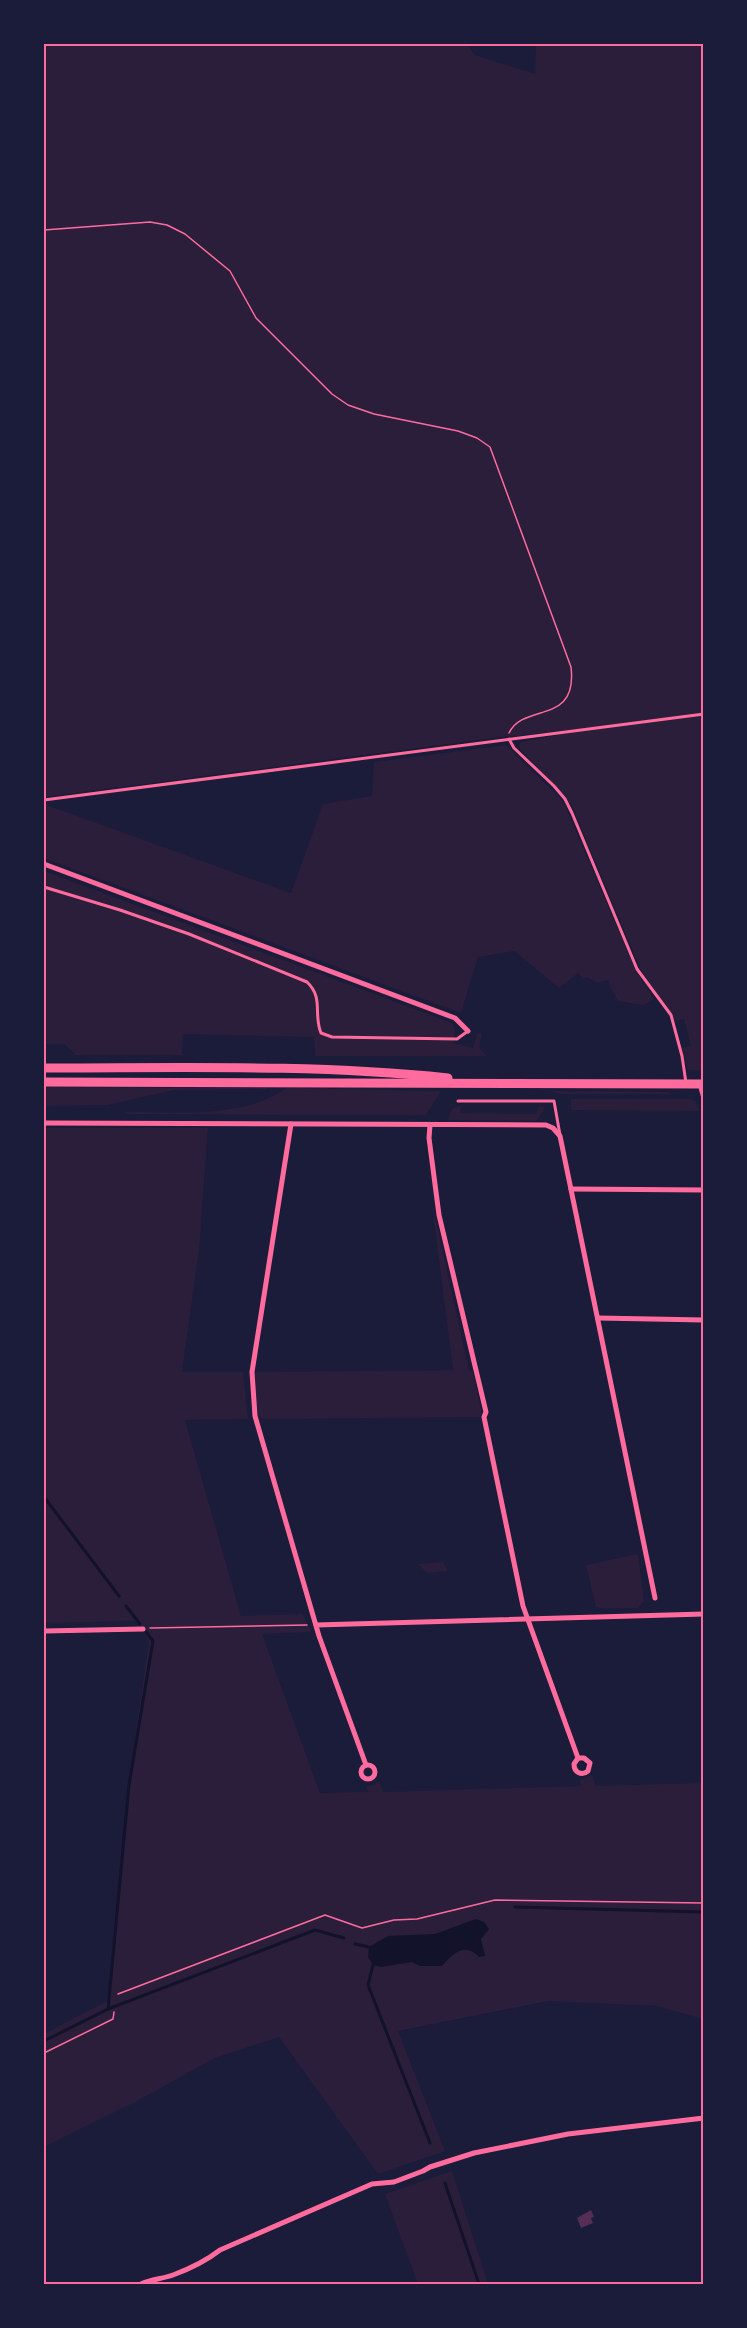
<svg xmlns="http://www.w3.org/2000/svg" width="747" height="2328" font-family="Overpass,sans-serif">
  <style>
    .green { fill: #2a1e3b }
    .water { fill: #12122b }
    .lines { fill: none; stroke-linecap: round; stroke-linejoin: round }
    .stream { stroke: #12122b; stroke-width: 3 }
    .building { fill: #542f53 }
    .path { stroke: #ff6b9d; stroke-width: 1.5 }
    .service { stroke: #ff6b9d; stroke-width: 3 }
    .minor { stroke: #ff6b9d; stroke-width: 5 }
    .primary { stroke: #ff6b9d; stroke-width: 9 }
    .neatline { fill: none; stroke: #ff6b9d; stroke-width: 2 }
  </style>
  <rect width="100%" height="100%" fill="#1b1b3a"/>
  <g class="green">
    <path d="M44,44H467L475,55L535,74L536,44H703V1070H688L682,1048L691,1046L684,1019L675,1021L640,968L571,804L519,748L521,742L602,727L501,737L44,797Z"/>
    <path d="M506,745L563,801L635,969L654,999L643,1005L618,1001L610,987L609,980L597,983L587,977L583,979L578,973L559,988L514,951L478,957L461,1013L44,858V804L291,893L323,804L372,796L374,762Z"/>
    <path d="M44,871L452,1023L455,1029L453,1043L473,1048L478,1033L482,1034L479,1048L487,1056H315L314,1037L183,1034L182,1055H76L64,1044H44Z"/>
    <path d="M44,1087L266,1088L267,1089L174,1090L108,1105L44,1106Z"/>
    <path d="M286,1088L441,1091L426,1115L124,1114L125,1112C175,1112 244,1119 286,1088Z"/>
    <path d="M550,1091L669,1092V1094H561Z"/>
    <path d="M571,1099H691L696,1102L699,1111L571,1110Z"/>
    <path d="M458,1106H461L460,1113L536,1114L539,1106L545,1107L537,1121L447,1120L452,1109Z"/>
    <path d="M44,1128H208L199,1250L182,1372H243L248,1419L185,1420L241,1616L303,1614L311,1632L262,1634L320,1793L368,1792L366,1786L374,1785L379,1781L383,1792L581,1786L580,1780L592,1775L596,1786L703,1783V2019L656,2006L548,2001L398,2031L445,2151L378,2174L279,2037L215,2058L139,2100L44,2147V2034L107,2001L128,1786L149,1642L137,1621L44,1623Z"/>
    <path d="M432,1203L469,1370L473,1373L482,1414L480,1417L262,1419L258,1416L254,1375L256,1372L453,1370Z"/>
    <path d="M638,1554L644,1601L638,1608H601L596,1607L586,1565Z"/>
    <path d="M443,1562L448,1571L427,1573L418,1564Z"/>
    <path d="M452,2171L488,2284H418L385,2194Z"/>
  </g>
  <path class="water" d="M476,1919L484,1922L489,1929L481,1939L485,1956L479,1957C464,1941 452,1955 442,1966H420L412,1962L381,1967L373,1965L368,1957L369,1947L388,1936L435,1934Z"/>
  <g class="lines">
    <g class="stream">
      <path d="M44,1497L119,1596"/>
      <path d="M126,1606L140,1624"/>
      <path d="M515,1907L704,1912"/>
      <path d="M355,1944L369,1947"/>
      <path d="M373,1965L368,1985L430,2143"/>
      <path d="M108,2009L129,1785L153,1641L146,1632"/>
      <path d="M44,2041L108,2009L315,1930L344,1938"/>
      <path d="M445,2183L479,2284"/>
    </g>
  </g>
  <path class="building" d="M591,2210L594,2217L591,2218L593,2223L581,2228L577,2218Z"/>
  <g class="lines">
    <g class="path">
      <path d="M44,230L150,222L167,225L185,234L230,271L256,318L332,394L348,405L374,414L458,431L477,438L490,447L571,667C578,726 524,702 509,733"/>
      <path d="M150,1628L307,1625"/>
      <path d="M118,1994L325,1915L362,1928L394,1920L417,1919L495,1900L704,1903"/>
      <path d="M44,2053L113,2019L114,2012"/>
    </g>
    <g class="service">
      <path d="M509,739L514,748L554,786L565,799L572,813L637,969L671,1015L682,1056L686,1083"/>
      <path d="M44,800L704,714"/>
      <path d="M44,887L120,910L189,934L307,982C324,998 313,1014 321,1033L332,1037L457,1039L468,1031"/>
      <path d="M458,1101H554L560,1135"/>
    </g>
    <g class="minor">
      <path d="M44,864L455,1018L468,1031"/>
      <path d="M700,1084L704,1098"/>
      <path d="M44,1123L546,1125L553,1128L560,1136L655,1598"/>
      <path d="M291,1124L252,1372L255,1416L319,1636L366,1765"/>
      <path d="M430,1125L429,1138L439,1215L486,1412L484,1417L523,1606L578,1758H584L590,1763L588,1771C582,1776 574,1773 574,1764L578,1758"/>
      <path d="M571,1189L704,1190"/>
      <path d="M598,1318L704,1320"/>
      <path d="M316,1625L704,1614"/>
      <path d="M44,1631L143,1629"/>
      <circle cx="368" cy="1772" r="7"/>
      <path d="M141,2284C151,2279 162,2279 173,2275C189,2269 206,2261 220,2250L372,2184L394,2182L423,2171L430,2167L474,2153L568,2134L704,2118"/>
    </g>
    <g class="primary">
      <path d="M44,1068C178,1068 314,1064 448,1078"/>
      <path d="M44,1082L704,1084"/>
    </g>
  </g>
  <rect width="747" height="2328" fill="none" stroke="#1b1b3a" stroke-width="90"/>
  <rect x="45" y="45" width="657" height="2238" class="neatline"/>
</svg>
